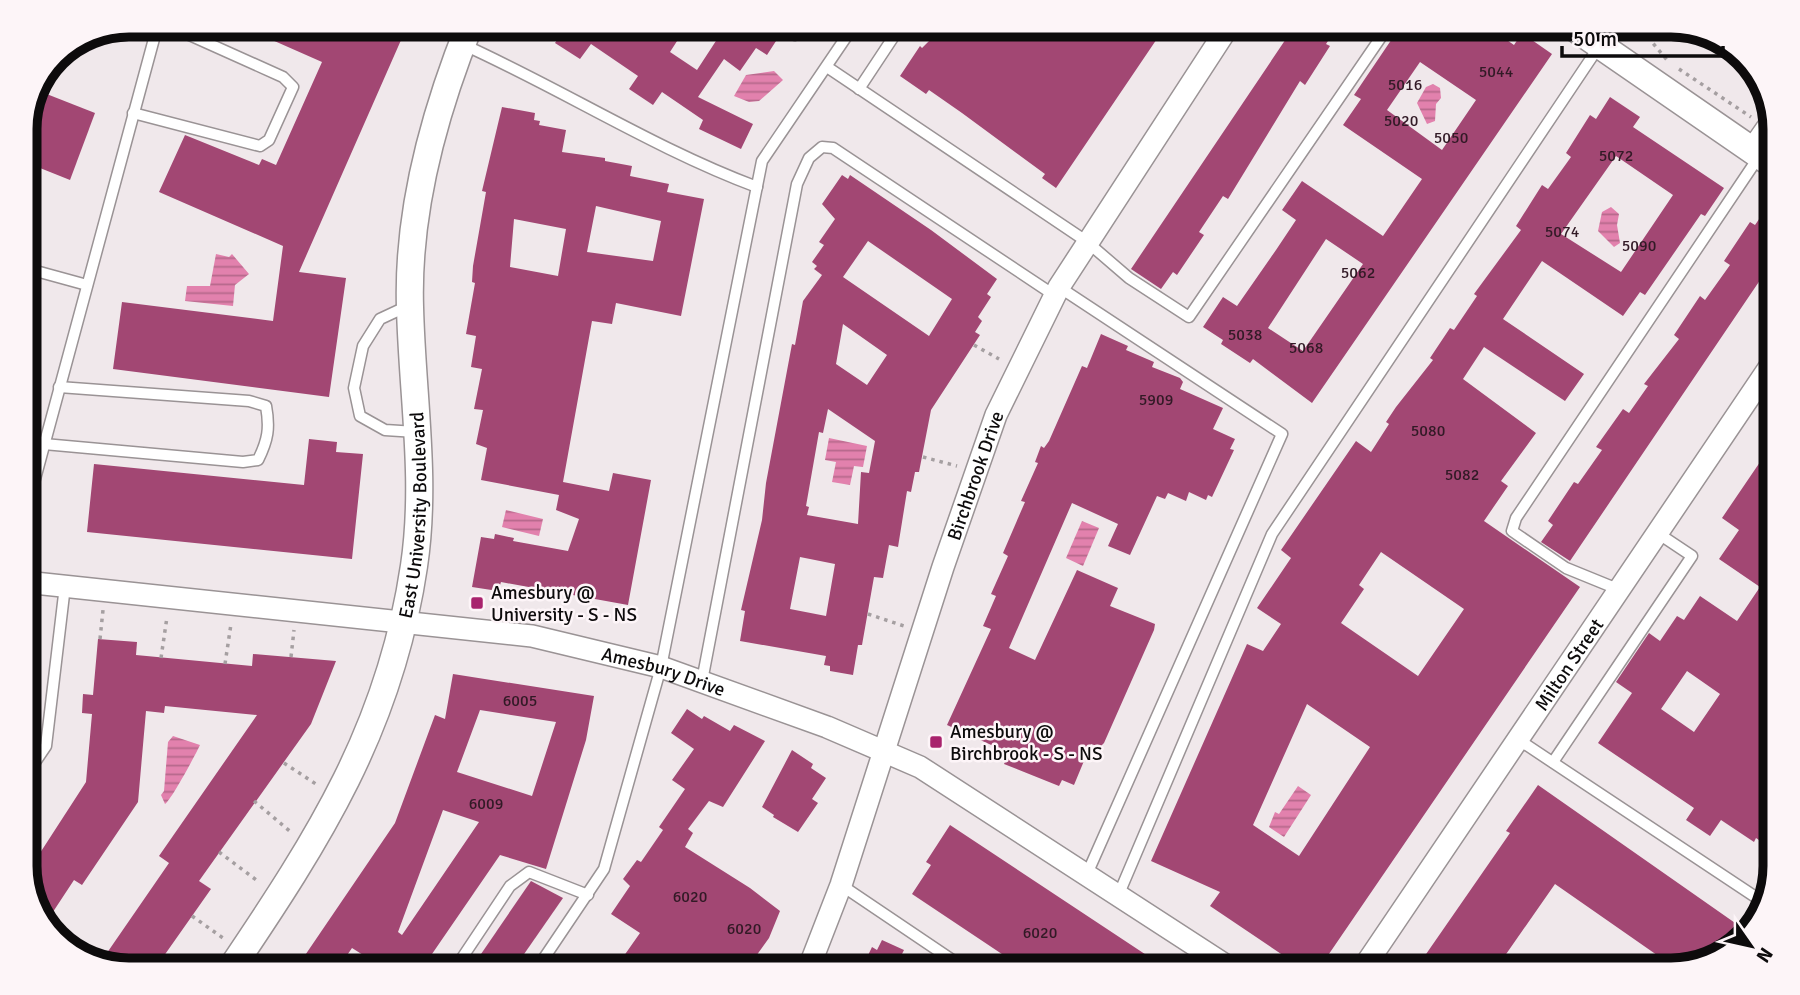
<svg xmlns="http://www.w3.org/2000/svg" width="1800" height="995" font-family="Signika,sans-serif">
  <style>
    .water { fill: url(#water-rules) }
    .building { fill: #a24773; fill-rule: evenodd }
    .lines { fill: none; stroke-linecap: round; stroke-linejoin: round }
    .service-casing { stroke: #9a9395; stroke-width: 13 }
    .minor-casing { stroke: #9a9395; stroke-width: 24 }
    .tertiary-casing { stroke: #9a9395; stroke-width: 29 }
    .path { stroke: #a59fa1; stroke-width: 3.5; stroke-dasharray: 3.5 5; stroke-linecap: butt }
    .service { stroke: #fff; stroke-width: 10 }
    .minor { stroke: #fff; stroke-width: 21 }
    .tertiary { stroke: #fff; stroke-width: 26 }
    .poi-dot { fill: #a8236d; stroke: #fdf5f8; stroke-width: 2.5 }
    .labels { text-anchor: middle; stroke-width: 5; stroke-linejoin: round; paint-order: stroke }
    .number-label { font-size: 16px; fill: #321a26 }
    .street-label { font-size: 19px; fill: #0d0b0c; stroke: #fdf5f8 }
    .poi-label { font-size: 19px; fill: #0d0b0c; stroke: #fdf5f8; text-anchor: start }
    .rim { fill: none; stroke: #0d0b0c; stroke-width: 9 }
  </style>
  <defs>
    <pattern id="water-rules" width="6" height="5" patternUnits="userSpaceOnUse" patternTransform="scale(1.75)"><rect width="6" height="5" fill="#e281ad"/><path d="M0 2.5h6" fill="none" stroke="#b6688b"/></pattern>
  </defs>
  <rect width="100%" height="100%" fill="#f0e8eb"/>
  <g class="water">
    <path d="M774,71L783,80L759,101L749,102L734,96L746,75Z"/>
    <path d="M1433,84L1440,88L1441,98L1436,104L1435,121L1427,124L1417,103L1426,87Z"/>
    <path d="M1611,207L1619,214L1617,225L1620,243L1614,247L1598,231L1602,212Z"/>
    <path d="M216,254L229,257L232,254L249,274L235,285L233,306L185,301L187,286H210Z"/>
    <path d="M829,438L867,446L863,467L854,466L850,485L832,482L836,462L825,460Z"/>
    <path d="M506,510L543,519L539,536L502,527Z"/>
    <path d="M1082,521L1099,528L1083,566L1066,558Z"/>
    <path d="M173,736L200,745C196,754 170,802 165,804L161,795L164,791L168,742Z"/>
    <path d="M1298,786L1311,795L1284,837L1269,827L1275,812L1279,814Z"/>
  </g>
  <g class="building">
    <path d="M236,24H391L405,31L299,272L346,278L329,397L113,369L122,302L273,321L283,246L159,192L185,135L259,165L262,159L276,165L322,62Z"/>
    <path d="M568,24H688L670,52L697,70L727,24H787L767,55L756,48L740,71L724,59L698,97L753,124L741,149L699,129L703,120L662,92L653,105L629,89L638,76L591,44L580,59L555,43Z"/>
    <path d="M941,24H1167L1056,188L1042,178L1045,174L962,113L929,90L926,94L900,76L920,46L922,48L931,39Z"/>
    <path d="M1296,24H1339L1326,44L1330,46L1305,85L1300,81L1228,199L1223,196L1199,232L1204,235L1177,275L1173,272L1161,289L1131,269Z"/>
    <path d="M1402,24H1484L1514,45L1522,33L1552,54L1312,403L1253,359L1250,363L1221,344L1223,340L1203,327L1223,297L1237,306L1276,250L1296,220L1282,210L1302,181L1383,236L1422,179L1343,125L1361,99L1354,95ZM1420,62L1476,100L1442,150L1387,110ZM1326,239L1363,264L1303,351L1268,328Z"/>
    <path d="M39,91L95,113L70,180L25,162V122Z"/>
    <path d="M1610,97L1640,117L1633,127L1724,188L1705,216L1701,214L1645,295L1640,292L1623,316L1542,261L1503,319L1584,374L1565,401L1484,347L1463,379L1536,433L1501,481L1508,486L1484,521L1580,587L1318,970H1305L1210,906L1220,892L1151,861L1247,644L1263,651L1281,624L1257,608L1291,558L1281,550L1356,441L1371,452L1389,424L1386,422L1396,407L1433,360L1430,358L1450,328L1454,330L1477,296L1474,294L1521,230L1516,226L1542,185L1548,189L1571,157L1566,153L1590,115L1596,119ZM1616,156L1673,195L1621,272L1561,234ZM1381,552L1464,609L1418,676L1341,623L1364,589L1359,585ZM1307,704L1370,747L1299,856L1253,825Z"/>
    <path d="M502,107L535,113L534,120L540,121L539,125L566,130L562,152L605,158V161L632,166L630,176L669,184L667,192L704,199L681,316L616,303L612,324L592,321L563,482L609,491L613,473L651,480L628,605L501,582L498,591L472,587L481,537L494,539L495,534L514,538L513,541L568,551L579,519L556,510L559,495L481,480L487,448L476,444L483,410L474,409L482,369L471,367L476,336L466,334L475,283L472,282L473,266L486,192L482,191ZM596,206L661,221L653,261L587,252ZM514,219L566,229L558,276L510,267Z"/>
    <path d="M842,175L848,179L850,175L931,230L997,279L987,294L991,297L978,317L982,321L975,332L980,335L931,410L919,472H915L911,492L907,491L898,547L889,545L883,578L874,577L862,645H858L853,675L830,671V666L824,665L826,656L740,641L745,611L741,610L762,520L766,483L792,344L795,345L803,301L822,275L814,269L817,266L812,262L824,245L819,242L835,219L822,204ZM868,241L952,299L929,336L843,277ZM843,324L887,355L867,385L836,364ZM828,409L875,441L869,473L861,472L858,524L807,515L809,507L806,506L819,432L823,433ZM800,557L835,564L826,616L790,609Z"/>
    <path d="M1775,196V258L1570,561L1541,542L1553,525L1548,521L1574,482L1578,484L1602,450L1596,447L1623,409L1629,413L1648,386L1644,384L1679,339L1674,335L1700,296L1705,300L1730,265L1724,261L1750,222L1755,225Z"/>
    <path d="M1101,334L1128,346L1126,350L1154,362L1152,367L1180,378L1183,382L1180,389L1223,408L1213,429L1235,439L1230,449L1234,450L1212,497L1208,495L1206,500L1189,492L1186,501L1168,493L1165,499L1157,496L1130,555L1108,546L1118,524L1072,503L1009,648L1035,660L1077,570L1118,588L1110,606L1155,624L1154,630L1104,743L1100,747L1091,744L1074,785L1062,780L1059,786L1004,764L1009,753L947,725L991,629L983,626L996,596L991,594L1008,556L1003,553L1025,502L1021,501L1038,463L1035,462L1041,446L1044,448L1049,441L1082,366L1087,368Z"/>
    <path d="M309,439L337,442L336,452L363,454L352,559L87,532L94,464L304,485Z"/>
    <path d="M1775,440V851L1756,838L1754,842L1721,820L1710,836L1686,820L1694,808L1598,743L1632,693L1616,682L1649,633L1660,641L1677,616L1684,620L1700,596L1737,621L1760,587L1719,559L1739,530L1722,518ZM1687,671L1720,694L1694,732L1661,709Z"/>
    <path d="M98,639L137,642L136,655L252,666L253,654L336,661L311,724L199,881L211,889L154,970H129L100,963L169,863L159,856L257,715L165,706L164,713L146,711L138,802L82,885L74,880L45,924L39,919L25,868L36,851L40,853L86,782L92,714L82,713L83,694L93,695Z"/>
    <path d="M453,674L594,696L586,740L546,869L500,855L421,970H387L352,948L337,970H295L395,823L435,715L445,719ZM480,710L556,722L532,796L457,772ZM443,810L479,822L402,935L398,932Z"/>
    <path d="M687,709L702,719L704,716L730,731L734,725L765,741L723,807L709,801L688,829L693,833L685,847L750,888L780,911L769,938L746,970H614L640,933L611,914L630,886L623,879L637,860L641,862L663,830L659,827L685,789L672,780L694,749L671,733Z"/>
    <path d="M792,750L813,764L811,768L826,778L812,799L818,803L798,832L773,817L774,815L762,807Z"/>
    <path d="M1538,785L1748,932L1724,956L1677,969L1555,884L1495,970H1415L1510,833L1506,831Z"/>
    <path d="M950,825L1169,970H1026L912,894L931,865L926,862Z"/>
    <path d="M531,881L563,898L513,970H470Z"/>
    <path d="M882,940L904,950L900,958L928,970H861L872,947L877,950Z"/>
  </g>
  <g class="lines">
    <g class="service-casing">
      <g id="service">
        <path d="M795,35L802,24"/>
        <path d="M462,44C562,89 655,149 757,187"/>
        <path d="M827,67L1086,241L1129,278L1189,317L1390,24"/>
        <path d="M859,89L902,24"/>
        <path d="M133,113L260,146L269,140L293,87L283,77L165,24"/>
        <path d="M25,268L87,285"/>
        <path d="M1059,287L1282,434L1087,874"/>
        <path d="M410,305L380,319L363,346L354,388L360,416L385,430L416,432"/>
        <path d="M44,444L243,462L258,460C268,440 270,428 266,406L249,401L59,387"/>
        <path d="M25,516L158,24"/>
        <path d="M1620,590L1566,568L1512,531L1516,518L1760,155"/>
        <path d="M702,681L797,184L809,158L822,147L833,148L1054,295"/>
        <path d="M1519,740L1766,904"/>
        <path d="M1553,762L1692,556L1659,534"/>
        <path d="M25,777L46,746L65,586"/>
        <path d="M841,885L967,970"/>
        <path d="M1118,896L1272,534L1600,45"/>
        <path d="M454,970L510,886L529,872L588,895"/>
        <path d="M536,970L604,869L661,667L762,161L855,24"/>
      </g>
    </g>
    <g class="minor-casing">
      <g id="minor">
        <path id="s1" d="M25,582L532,636L661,667L827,727L920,767L1233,970"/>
        <path id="s2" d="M808,970L841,885L943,567L996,415L1059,287L1230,24"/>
        <path id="s3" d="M1362,970L1775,359"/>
      </g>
    </g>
    <g class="tertiary-casing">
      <g id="tertiary">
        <path d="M1569,24L1775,166"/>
        <path d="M1754,151L1775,121"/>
        <path id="s4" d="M230,970C319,838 390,728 414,566C427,479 412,394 410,307C407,211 434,113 470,24"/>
      </g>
    </g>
    <g class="path">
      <path d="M1637,24L1667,60"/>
      <path d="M1679,69L1751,117"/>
      <path d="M974,345L999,359"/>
      <path d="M923,457L957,466"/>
      <path d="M868,614L904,626"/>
      <path d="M100,639L103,610"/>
      <path d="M291,657L294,630"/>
      <path d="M161,658L167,617"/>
      <path d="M225,664L231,624"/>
      <path d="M284,763L319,786"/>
      <path d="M254,801L292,833"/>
      <path d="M219,852L259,882"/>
      <path d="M192,916L223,938"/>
    </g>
    <use href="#service" class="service"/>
    <use href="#minor" class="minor"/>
    <use href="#tertiary" class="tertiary"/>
  </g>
  <g class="poi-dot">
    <rect x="470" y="596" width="14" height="14" rx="3.5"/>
    <rect x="929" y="735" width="14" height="14" rx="3.5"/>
  </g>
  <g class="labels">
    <g class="number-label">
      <text x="1496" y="77">5044</text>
      <text x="1405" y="90">5016</text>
      <text x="1401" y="126">5020</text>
      <text x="1451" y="143">5050</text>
      <text x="1616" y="161">5072</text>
      <text x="1562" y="237">5074</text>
      <text x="1639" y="251">5090</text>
      <text x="1358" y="278">5062</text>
      <text x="1245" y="340">5038</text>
      <text x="1306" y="353">5068</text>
      <text x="1156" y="405">5909</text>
      <text x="1428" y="436">5080</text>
      <text x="1462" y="480">5082</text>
      <text x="520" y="706">6005</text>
      <text x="486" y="809">6009</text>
      <text x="690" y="902">6020</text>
      <text x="744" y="934">6020</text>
      <text x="1040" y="938">6020</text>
    </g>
    <g class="street-label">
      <text dy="7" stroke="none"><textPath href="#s2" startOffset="522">Birchbrook Drive</textPath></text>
      <text dy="7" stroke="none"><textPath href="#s4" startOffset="499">East University Boulevard</textPath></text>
      <text dy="7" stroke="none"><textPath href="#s3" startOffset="369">Milton Street</textPath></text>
      <text dy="7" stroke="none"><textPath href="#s1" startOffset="646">Amesbury Drive</textPath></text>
    </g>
    <g class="poi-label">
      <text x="491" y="599">Amesbury @<tspan x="491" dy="22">University - S - NS</tspan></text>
      <text x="950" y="738">Amesbury @<tspan x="950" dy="22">Birchbrook - S - NS</tspan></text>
    </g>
  </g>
  <path d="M0 0H1800V995H0ZM129 37H1671A92 92 0 0 1 1763 129V866A92 92 0 0 1 1671 958H129A92 92 0 0 1 37 866V129A92 92 0 0 1 129 37Z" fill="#fdf5f8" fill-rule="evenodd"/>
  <path class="rim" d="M129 37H1671A92 92 0 0 1 1763 129V866A92 92 0 0 1 1671 958H129A92 92 0 0 1 37 866V129A92 92 0 0 1 129 37Z"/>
  <g transform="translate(1751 946) rotate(124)" stroke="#fdf5f8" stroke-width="5" paint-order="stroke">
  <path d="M0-5L12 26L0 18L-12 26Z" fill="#0d0b0c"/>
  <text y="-10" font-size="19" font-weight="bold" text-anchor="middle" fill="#0d0b0c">N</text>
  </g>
  <path d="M1562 46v10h161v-10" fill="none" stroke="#0d0b0c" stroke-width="3.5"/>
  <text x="1573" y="46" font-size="21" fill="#0d0b0c" stroke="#fdf5f8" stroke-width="5" paint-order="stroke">50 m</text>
</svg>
